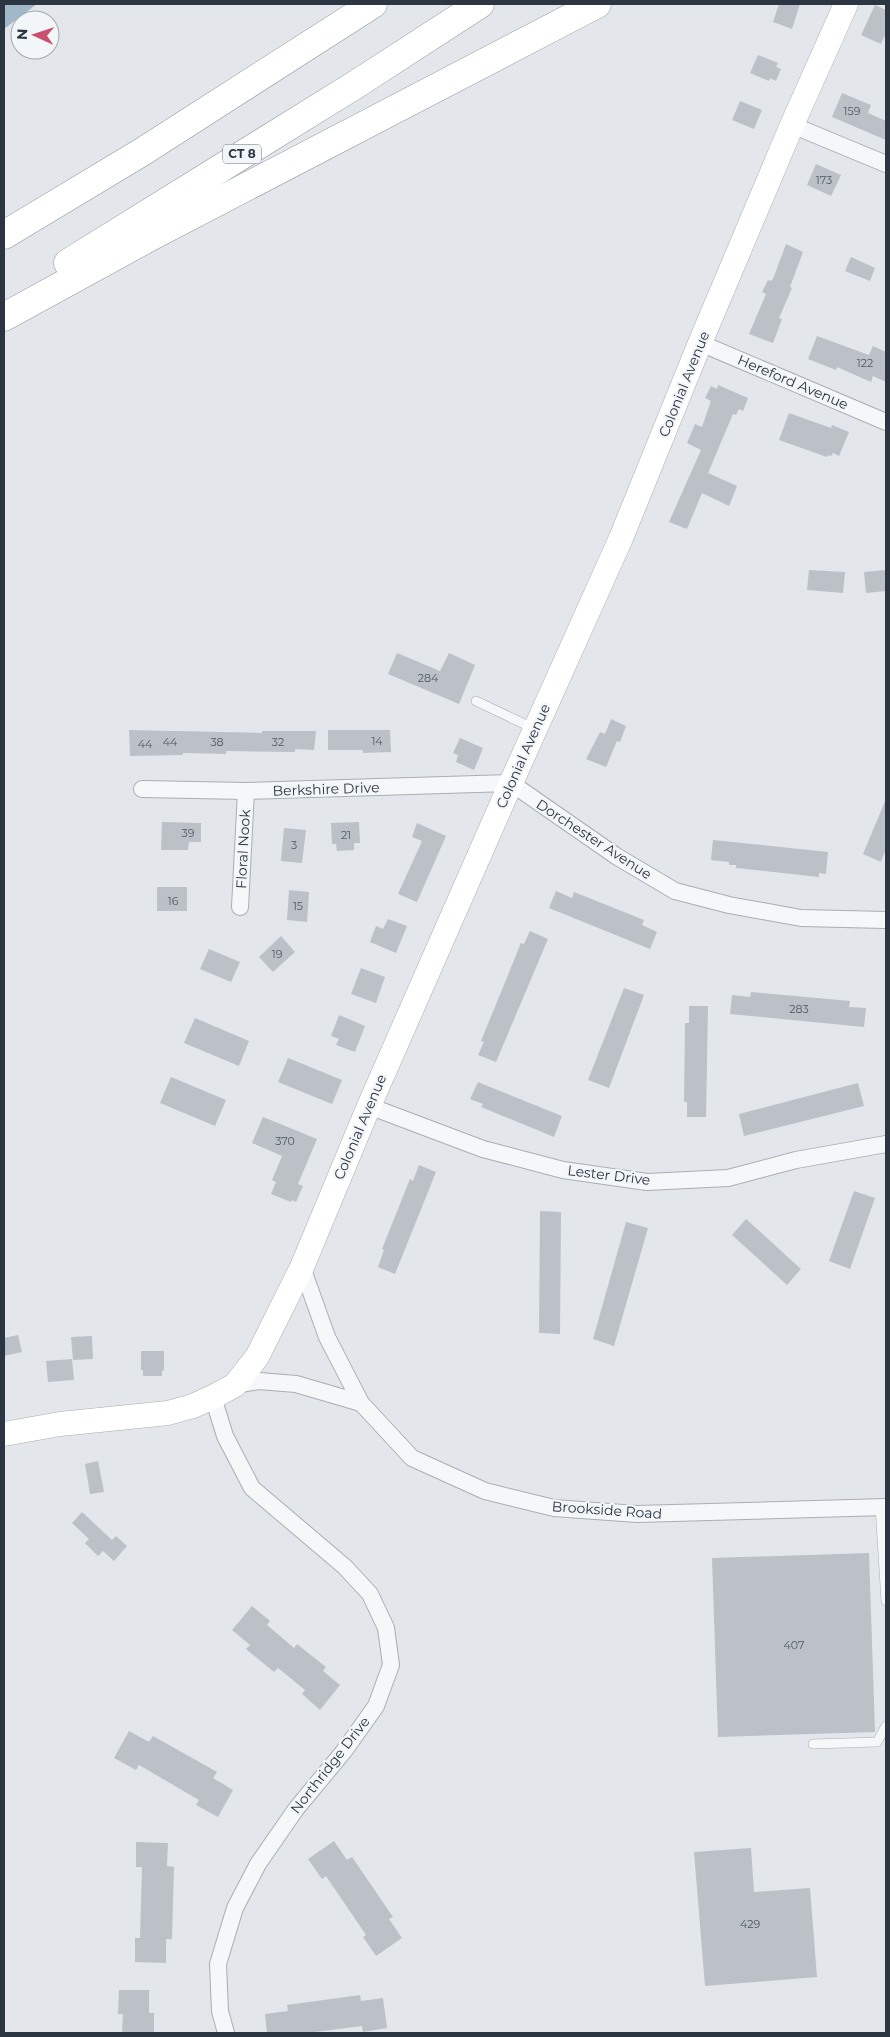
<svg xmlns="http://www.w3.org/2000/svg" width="890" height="2037" font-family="Montserrat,sans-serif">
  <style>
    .water { fill: #a1b8c8 }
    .building { fill: #bbc1c7 }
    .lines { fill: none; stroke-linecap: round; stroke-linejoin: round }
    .lane-casing { stroke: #a8aeb5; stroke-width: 10 }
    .street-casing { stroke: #a8aeb5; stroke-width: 18 }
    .secondary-casing { stroke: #a8aeb5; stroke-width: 25 }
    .highway-casing { stroke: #8c96a0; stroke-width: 29 }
    .lane { stroke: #f6f7f9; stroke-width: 9 }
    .street { stroke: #f6f7f9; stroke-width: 16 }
    .secondary { stroke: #fff; stroke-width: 24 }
    .highway { stroke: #fff; stroke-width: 28 }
    .labels { text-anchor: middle; stroke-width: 4.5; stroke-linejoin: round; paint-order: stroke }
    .number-label { font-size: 11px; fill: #505963 }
    .shield { fill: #f3f6f8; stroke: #687079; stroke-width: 1 }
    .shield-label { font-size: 12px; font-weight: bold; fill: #2c3642 }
    .street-label { font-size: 14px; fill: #2c3642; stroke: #f3f6f8 }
  </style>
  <rect width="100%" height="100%" fill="#e3e7eb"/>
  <path class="water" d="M4,4H37L4,29Z"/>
  <g class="building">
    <path d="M779,4H800L792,29L773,22Z"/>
    <path d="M875,5L886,10V33L881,44L861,35Z"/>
    <path d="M758,55L778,63L776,67L781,69L776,81L770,78L769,81L750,73Z"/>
    <path d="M842,93L871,105L868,113L886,121V140L832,117Z"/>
    <path d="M740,101L762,110L754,129L732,120Z"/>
    <path d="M816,164L841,175L831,196L807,185Z"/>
    <path d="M786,244L803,252L790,287L792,288L779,318L782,319L773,343L749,334L766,294L762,292L768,280L771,281L773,279Z"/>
    <path d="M851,257L875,268L870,281L845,271Z"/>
    <path d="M817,336L869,355L873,346L886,352V382L873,376L871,382L837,367L836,370L808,359Z"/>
    <path d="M718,385L748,398L743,411L739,409L736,415L733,414L708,473L737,486L729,506L702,493L687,529L669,522L701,450L687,443L695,424L702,427L711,401L705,398L711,386L717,389Z"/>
    <path d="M789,413L831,428L832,425L849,432L839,456L833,453L831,456L828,455L827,457L779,440Z"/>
    <path d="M809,570L845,572L843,593L807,590Z"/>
    <path d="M886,570V591L866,593L864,572Z"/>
    <path d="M397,653L440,671L449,653L475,665L459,704L388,674Z"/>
    <path d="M611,719L626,726L620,742L617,741L606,767L586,759L600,732L605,734Z"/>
    <path d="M129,730L262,733V731H316L314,750L295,749V752L226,751V754L183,753V755L130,756Z"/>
    <path d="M328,730H390L391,752L363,753V750H328Z"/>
    <path d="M460,738L483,748L474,770L456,762L458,755L453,753Z"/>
    <path d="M886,799V848L881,862L863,854Z"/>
    <path d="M162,822L201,823V842H189L188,850H161Z"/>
    <path d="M359,822L360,843H354V850L337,851L336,844H332L331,823Z"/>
    <path d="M417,823L446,836L417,902L398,894L422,841L412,837Z"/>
    <path d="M284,828L306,830L302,863L281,861Z"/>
    <path d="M713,840L828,852L826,874L819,873V877L736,868V865H729V862L711,860Z"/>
    <rect x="157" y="887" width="30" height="24"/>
    <path d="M289,890L309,892L307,922L287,920Z"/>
    <path d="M556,891L572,898L574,892L644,920L642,925L657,932L650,949L549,908Z"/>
    <path d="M388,919L407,926L396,953L370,942L376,926L383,929Z"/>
    <path d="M530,931L548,939L496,1062L478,1055L484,1042L481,1041L521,943L524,944Z"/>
    <path d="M281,936L295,952L273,972L259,957Z"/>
    <path d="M209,949L240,962L231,982L200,969Z"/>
    <path d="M361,968L385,977L376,1003L351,994Z"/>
    <path d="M624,988L644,995L609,1088L588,1080Z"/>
    <path d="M751,992L850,1001L849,1007L866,1008L864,1027L730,1014L732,995L750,997Z"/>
    <path d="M689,1006H708L706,1117H687V1102H684L685,1023H689Z"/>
    <path d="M339,1015L365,1026L355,1052L336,1045L339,1039L331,1036Z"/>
    <path d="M195,1018L249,1041L239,1066L184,1043Z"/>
    <path d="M288,1058L342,1080L332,1104L278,1082Z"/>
    <path d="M171,1077L226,1100L215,1126L160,1103Z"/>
    <path d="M478,1082L562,1116L554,1137L481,1107L483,1104L470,1099Z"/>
    <path d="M858,1083L864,1106L744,1136L739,1114Z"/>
    <path d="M263,1117L317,1139L298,1184L303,1186L296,1202L292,1200L291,1202L271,1194L276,1182L272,1180L282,1156L252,1143Z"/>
    <path d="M419,1165L436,1172L395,1274L378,1267L384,1250L382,1249L410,1179L413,1181Z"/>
    <path d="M854,1191L875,1198L850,1269L829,1261Z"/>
    <path d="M540,1211L561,1212L560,1334L539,1333Z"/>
    <path d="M746,1219L801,1269L787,1285L732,1235Z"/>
    <path d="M626,1222L648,1228L614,1346L593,1339Z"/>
    <path d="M18,1335L22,1352L4,1356V1338Z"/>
    <path d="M92,1336L93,1359L73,1360L71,1337Z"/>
    <path d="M141,1351H164V1371L162,1370V1376H143V1370H141Z"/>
    <path d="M72,1359L74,1380L48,1382L46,1361Z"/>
    <path d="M98,1461L104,1492L90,1494L85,1464Z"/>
    <path d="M82,1512L112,1540L116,1536L127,1546L114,1561L103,1551L98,1556L85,1543L89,1539L72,1523Z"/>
    <path d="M869,1553L875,1732L718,1737L712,1558Z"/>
    <path d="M252,1606L270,1621L267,1625L294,1648L297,1644L326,1667L323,1671L340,1685L320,1710L302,1694L305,1690L278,1668L274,1672L246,1649L250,1645L232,1630Z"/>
    <path d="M129,1731L149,1742L153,1736L217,1772L213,1778L233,1790L218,1817L196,1805L199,1800L139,1765L136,1770L114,1758Z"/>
    <path d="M334,1841L347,1860L352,1857L393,1917L389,1919L402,1938L376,1956L363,1937L366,1935L326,1876L322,1879L308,1859Z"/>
    <path d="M136,1842L168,1843L167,1866L174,1867L172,1939H166V1963L135,1962V1938H140L142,1867H136Z"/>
    <path d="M751,1848L754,1892L810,1888L817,1977L705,1986L694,1852Z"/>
    <path d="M119,1990H149V2013H154V2033H122L123,2014H118Z"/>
    <path d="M360,1995L361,2001L383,1998L387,2028L363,2032L362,2026L307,2033H267L265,2014L288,2011L287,2005Z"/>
  </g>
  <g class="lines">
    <g class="lane-casing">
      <g id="lane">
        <path d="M476,701L535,729"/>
        <path d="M880,1507L886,1601"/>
        <path d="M813,1744L877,1742L886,1726"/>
      </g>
    </g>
    <g class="street-casing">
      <g id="street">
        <path d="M792,125L886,164"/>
        <path d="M700,343L886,422"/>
        <path d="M142,789L246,791L511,783L616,856L675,891L729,905L801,918L886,920"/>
        <path d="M240,907L246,791"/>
        <path d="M369,1106L483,1149L563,1170L647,1182L728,1178L796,1160L886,1144"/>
        <path d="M302,1267L327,1337L361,1403L412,1458L485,1491L554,1508L637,1514L886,1507"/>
        <path d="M235,1385L259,1381L296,1384L361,1403"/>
        <path d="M213,1397L225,1436L252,1488L345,1567L370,1594L386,1628L391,1665L376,1706L344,1751L296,1809L258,1864L235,1908L218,1964L220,2011L226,2033"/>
      </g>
    </g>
    <g class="secondary-casing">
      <path id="secondary" d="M4,1434L60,1424L168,1413L193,1406L213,1397L235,1385L257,1357L302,1267L369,1106L511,783L621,538L700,343L792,125L846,4"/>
    </g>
    <g class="highway-casing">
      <g id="highway">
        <path d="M4,235L142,152L373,4"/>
        <path d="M68,263L355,85L480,4"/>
        <path d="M4,317L150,237L597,4"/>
      </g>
    </g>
    <use href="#lane" class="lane"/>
    <use href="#street" class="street"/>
    <use href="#secondary" class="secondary"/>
    <use href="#highway" class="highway"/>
  </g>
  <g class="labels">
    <g class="number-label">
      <text x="852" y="115">159</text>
      <text x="824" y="184">173</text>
      <text x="865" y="367">122</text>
      <text x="428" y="682">284</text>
      <text x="377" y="745">14</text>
      <text x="170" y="746">44</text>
      <text x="217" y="746">38</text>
      <text x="278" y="746">32</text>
      <text x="145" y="748">44</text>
      <text x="188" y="837">39</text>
      <text x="346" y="839">21</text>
      <text x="294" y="849">3</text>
      <text x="173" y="905">16</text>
      <text x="298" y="910">15</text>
      <text x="277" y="958">19</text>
      <text x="799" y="1013">283</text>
      <text x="285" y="1145">370</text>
      <text x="794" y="1649">407</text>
      <text x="750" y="1928">429</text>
    </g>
    <rect class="shield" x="223" y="144.5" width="38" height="19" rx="4"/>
    <g class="shield-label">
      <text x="242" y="158">CT 8</text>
    </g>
    <g class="street-label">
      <text transform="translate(793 382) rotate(23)" y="5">Hereford Avenue</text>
      <text transform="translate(684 384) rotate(-68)" y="5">Colonial Avenue</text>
      <text transform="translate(523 756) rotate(-66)" y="5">Colonial Avenue</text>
      <text transform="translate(326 789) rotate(-2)" y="5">Berkshire Drive</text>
      <text transform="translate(594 839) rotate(33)" y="5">Dorchester Avenue</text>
      <text transform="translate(243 849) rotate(-87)" y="5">Floral Nook</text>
      <text transform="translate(360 1127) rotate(-67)" y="5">Colonial Avenue</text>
      <text transform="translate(609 1175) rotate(7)" y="5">Lester Drive</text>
      <text transform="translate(607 1510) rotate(4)" y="5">Brookside Road</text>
      <text transform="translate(330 1765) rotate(-52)" y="5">Northridge Drive</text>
    </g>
  </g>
  <rect width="890" height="2037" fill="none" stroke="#2c3642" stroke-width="10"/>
  <g transform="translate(35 35) rotate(273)"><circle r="24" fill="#f3f6f8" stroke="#a3a9af"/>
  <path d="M0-4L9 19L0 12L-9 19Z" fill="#c7516f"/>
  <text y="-8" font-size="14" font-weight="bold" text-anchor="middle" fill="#2c3642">N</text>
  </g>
</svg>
